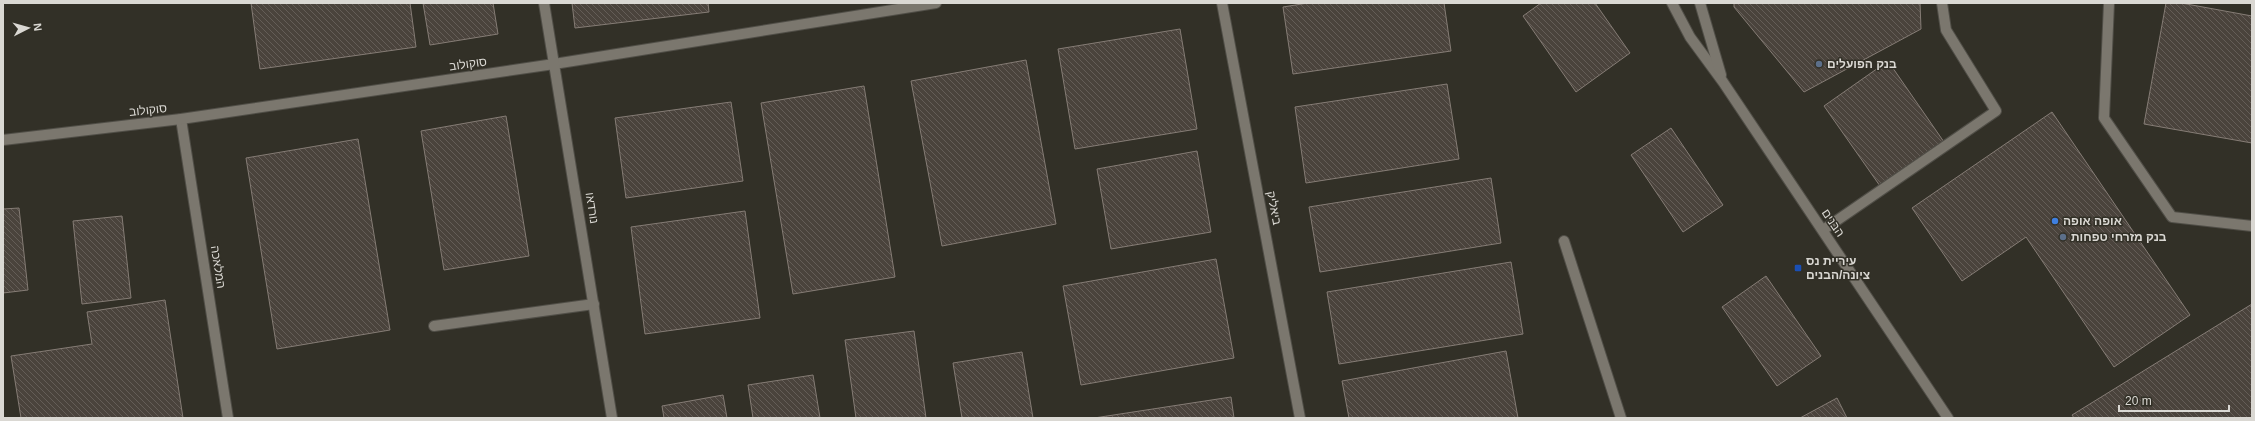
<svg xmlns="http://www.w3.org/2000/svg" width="2255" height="421" font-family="Arial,Heebo,sans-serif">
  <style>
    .building { fill: url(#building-back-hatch); stroke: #857c75 }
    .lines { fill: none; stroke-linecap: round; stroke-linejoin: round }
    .service-casing { stroke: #504e47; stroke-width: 12 }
    .minor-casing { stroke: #504e47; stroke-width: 12 }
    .tertiary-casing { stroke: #504e47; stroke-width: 12 }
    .service { stroke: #7b776e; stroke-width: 10 }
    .minor { stroke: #7b776e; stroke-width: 10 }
    .tertiary { stroke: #7b776e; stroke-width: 10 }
    .service-dot { fill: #5c6f8a; stroke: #323027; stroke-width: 1.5 }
    .shop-dot { fill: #3f7fe0; stroke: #323027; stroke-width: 1.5 }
    .transit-dot { fill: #1a4fb4; stroke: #323027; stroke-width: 1.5 }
    .labels { text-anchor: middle; stroke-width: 3; stroke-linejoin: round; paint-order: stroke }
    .street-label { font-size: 12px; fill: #dad8d3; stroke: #323027 }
    .poi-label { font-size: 12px; font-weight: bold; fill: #dad8d3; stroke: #323027; text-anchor: start }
  </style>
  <defs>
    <pattern id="building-back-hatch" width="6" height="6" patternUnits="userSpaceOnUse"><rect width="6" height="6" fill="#4a433c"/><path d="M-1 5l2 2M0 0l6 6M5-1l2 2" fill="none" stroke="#645d57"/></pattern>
  </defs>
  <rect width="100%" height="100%" fill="#323027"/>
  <g class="building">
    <path d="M251,3H410L416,47L260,69Z"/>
    <path d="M423,3H493L498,34L430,45Z"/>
    <path d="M572,3H708L709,12L575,28Z"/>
    <path d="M1308,3H1444L1451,51L1293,74L1283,7Z"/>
    <path d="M1541,3H1595L1630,53L1576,92L1523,16Z"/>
    <path d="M1734,3H1920L1921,29L1804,92L1734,7Z"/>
    <path d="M2166,3H2181L2252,16V143L2144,124Z"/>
    <path d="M1180,29L1197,129L1075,149L1058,49Z"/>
    <path d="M1026,60L1056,224L942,246L911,81Z"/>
    <path d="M1888,61L1944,142L1880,186L1824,106Z"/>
    <path d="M1447,84L1459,159L1306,183L1295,107Z"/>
    <path d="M864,86L895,277L793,294L761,103Z"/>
    <path d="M731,102L743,181L626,198L615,118Z"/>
    <path d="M2052,112L2190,315L2114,367L2026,237L1962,281L1912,208Z"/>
    <path d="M506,116L529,256L444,270L421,131Z"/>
    <path d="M1671,128L1723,205L1683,232L1631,155Z"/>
    <path d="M358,139L390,330L277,349L246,158Z"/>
    <path d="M1197,151L1211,232L1111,249L1097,169Z"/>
    <path d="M1491,178L1501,243L1320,272L1309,207Z"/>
    <path d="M19,208L28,290L3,293V209Z"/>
    <path d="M745,211L760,318L645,334L631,227Z"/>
    <path d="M122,216L131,298L82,304L73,221Z"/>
    <path d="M1216,259L1234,358L1081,385L1063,286Z"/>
    <path d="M1511,262L1523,334L1339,364L1327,292Z"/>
    <path d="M1766,276L1821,356L1777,386L1722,307Z"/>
    <path d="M165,300L183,418H21L11,356L92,344L87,312Z"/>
    <path d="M2252,304V418H2074L2072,415Z"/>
    <path d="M914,331L926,418H856L845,340Z"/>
    <path d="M1506,351L1518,418H1349L1342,381Z"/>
    <path d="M1022,352L1033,418H962L953,363Z"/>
    <path d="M813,375L820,418H753L748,385Z"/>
    <path d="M723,395L727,418H664L662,406Z"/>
    <path d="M1231,397L1234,418H1094Z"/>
    <path d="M1837,398L1847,418H1800Z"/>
  </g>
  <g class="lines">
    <g class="service-casing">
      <g id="service">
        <path d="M2109,3L2104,118L2172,217L2252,226"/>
        <path d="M1823,230L1996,111L1946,30L1942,3"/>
        <path d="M1564,241L1621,418"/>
        <path d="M434,326L594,304"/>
      </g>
    </g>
    <g class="minor-casing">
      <g id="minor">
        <path d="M1222,3L1300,418"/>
        <path d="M181,119L228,418"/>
        <path d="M3,140L181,119L554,64L936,3"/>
      </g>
    </g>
    <g class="tertiary-casing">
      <g id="tertiary">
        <path d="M544,3L612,418"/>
        <path d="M1672,3L1690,37L1723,82L1948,418"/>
        <path d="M1700,3L1721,75"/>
      </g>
    </g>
    <use href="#service" class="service"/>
    <use href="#minor" class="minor"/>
    <use href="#tertiary" class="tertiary"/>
  </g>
  <g class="service-dot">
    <circle cx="1819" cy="64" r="4"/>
    <circle cx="2063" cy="237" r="4"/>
  </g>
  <circle class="shop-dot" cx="2055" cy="221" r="4"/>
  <rect class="transit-dot" x="1794" y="264" width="8" height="8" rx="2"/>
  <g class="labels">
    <g class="street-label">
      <text transform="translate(468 64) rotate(-8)" y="4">סוקולוב</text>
      <text transform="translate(148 110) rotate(-6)" y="4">סוקולוב</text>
      <text transform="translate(592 208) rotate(81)" y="4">נורדאו</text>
      <text transform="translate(1274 208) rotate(79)" y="4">ביאליק</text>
      <text transform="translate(1833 223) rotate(56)" y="4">הבנים</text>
      <text transform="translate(218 267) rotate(81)" y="4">המלאכה</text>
    </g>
    <g class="poi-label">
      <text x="1827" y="68">בנק הפועלים</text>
      <text x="2063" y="225">אופה אופה</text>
      <text x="2071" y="241">בנק מזרחי טפחות</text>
      <text x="1806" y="265">עיריית נס<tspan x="1806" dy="14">ציונה/הבנים</tspan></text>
    </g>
  </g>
  <rect width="2255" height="421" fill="none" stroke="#dad8d3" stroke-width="8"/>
  <g transform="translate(28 28) rotate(84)" stroke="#323027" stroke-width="3" paint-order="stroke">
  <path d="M0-3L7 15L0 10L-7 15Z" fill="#dad8d3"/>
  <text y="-6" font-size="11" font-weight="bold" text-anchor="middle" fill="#dad8d3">N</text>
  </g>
  <path d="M2119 405v6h110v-6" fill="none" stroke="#dad8d3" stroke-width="2"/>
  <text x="2125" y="405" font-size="12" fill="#dad8d3" stroke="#323027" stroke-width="3" paint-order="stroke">20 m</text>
</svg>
